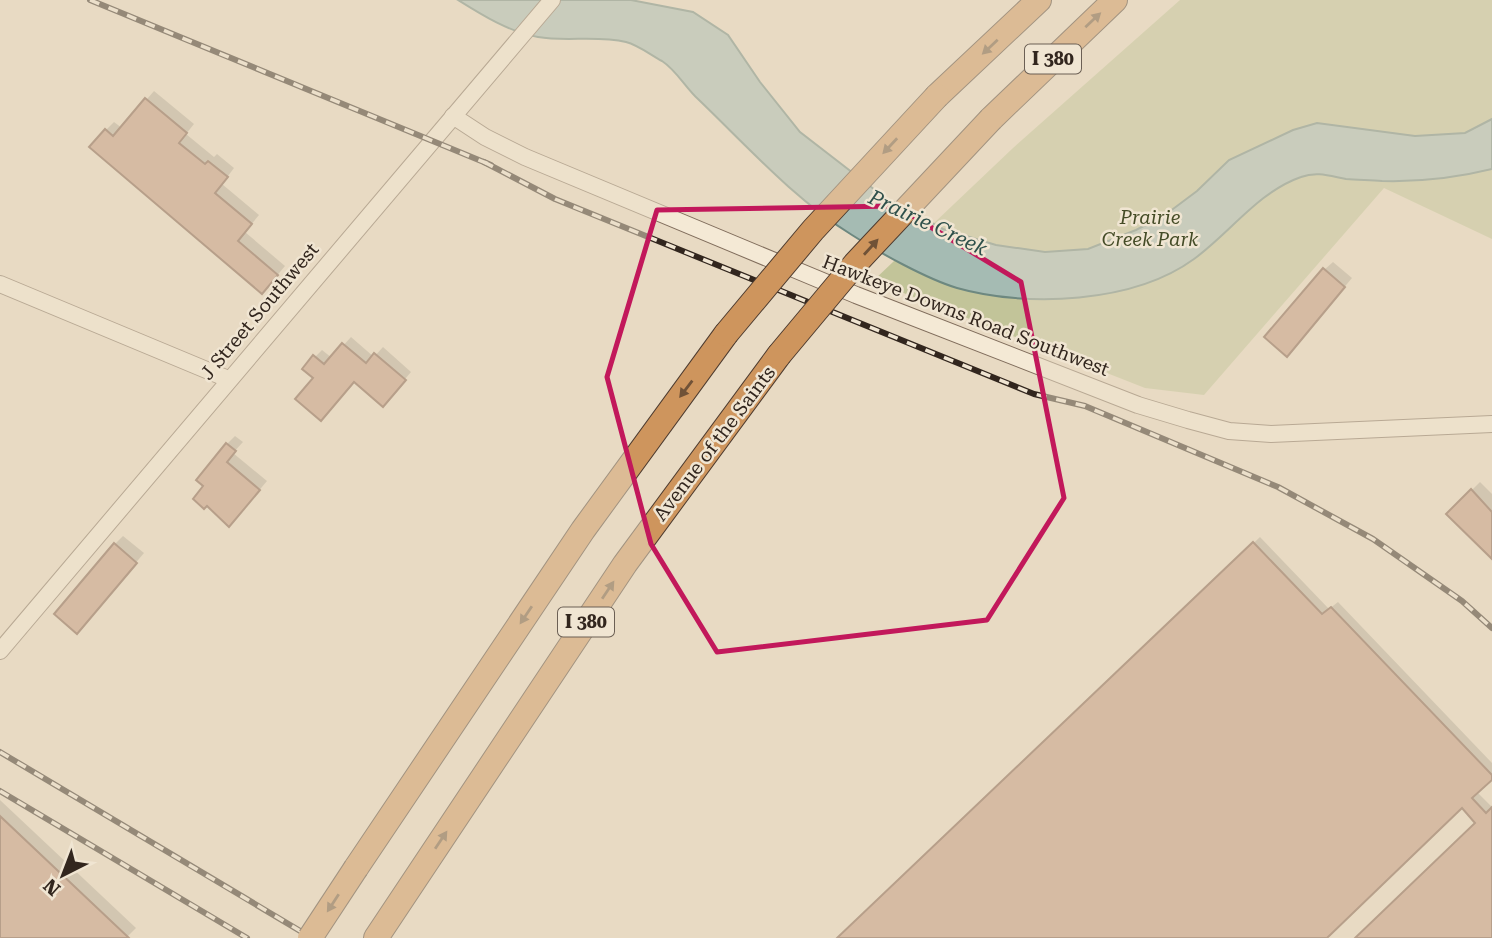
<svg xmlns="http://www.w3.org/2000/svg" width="1492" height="938" font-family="'Roboto Serif',serif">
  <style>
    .green { fill: #c2c499 }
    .water { fill: #a5bbb3; stroke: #6d8880; stroke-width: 2 }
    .shadow { fill: #0003 }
    .building { fill: #c2957d; stroke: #7c5745; stroke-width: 2 }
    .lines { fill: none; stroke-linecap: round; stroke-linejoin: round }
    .minor-casing { stroke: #806d5c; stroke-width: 18 }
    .highway-casing { stroke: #4e3c30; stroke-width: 26 }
    .minor { stroke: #f4e9d5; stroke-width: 16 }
    .highway { stroke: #ce955d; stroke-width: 24 }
    .rail-casing { stroke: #32261e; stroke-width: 6 }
    .rail { stroke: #f0e5d2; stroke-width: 3.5; stroke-dasharray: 10; stroke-linecap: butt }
    .highway-bridge-casing { stroke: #4e3c30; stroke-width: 26; stroke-linecap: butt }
    .highway-bridge { stroke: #ce955d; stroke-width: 24 }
    .oneway { fill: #705237 }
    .marked { fill: none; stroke: #c2185b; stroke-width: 5; stroke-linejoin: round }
    .labels { text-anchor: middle; stroke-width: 5; stroke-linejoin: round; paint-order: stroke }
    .shield { fill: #f0e5d2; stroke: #6b5f54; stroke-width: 2 }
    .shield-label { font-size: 18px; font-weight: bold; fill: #32261e }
    .park-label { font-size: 19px; font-style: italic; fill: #454c27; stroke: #f0e5d2 }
    .street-label { font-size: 19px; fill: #32261e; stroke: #f0e5d2 }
    .water-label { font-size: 21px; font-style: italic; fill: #2f504b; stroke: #f0e5d2 }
  </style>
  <rect width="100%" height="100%" fill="#e8dac3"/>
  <path class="green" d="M1180,0H1492V239L1384,188L1204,395L1145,388L873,281L1013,148Z"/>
  <path class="water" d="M458,0H631L693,12L728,35L760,82L800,132L884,197L943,229L996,245L1045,252L1088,249L1136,230L1165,215L1197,191L1229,160L1293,130L1317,123L1415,136L1465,133L1492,119V169C1456,178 1418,182 1382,181C1370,180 1358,180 1346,179C1330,176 1317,171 1301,177C1258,192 1230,233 1194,259C1134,303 1027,308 957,288C927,279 878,252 852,235C794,199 747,146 698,99C686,88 676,70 662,61C651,55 638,45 626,42C597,35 566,42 538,37C509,32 482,15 458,0Z"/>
  <g class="shadow">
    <path d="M154,91L194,124L186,134L214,157L217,154L234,168L222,184L259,215L245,232L285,266L270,284L106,130L114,122L122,128Z"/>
    <path d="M1333,262L1352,278L1295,346L1324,270Z"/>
    <path d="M351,337L374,357L383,347L411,372L390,397L355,381L315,378V357L322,350L332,358Z"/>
    <path d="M235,436L243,442L233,453L267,481L237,517L206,486L227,444Z"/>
    <path d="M1480,482L1492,494V557L1448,514Z"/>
    <path d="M123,536L144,553L85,623L115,544Z"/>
    <path d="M1260,537L1329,609L1338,602L1492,763V778L1477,792L1492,807V938H1357L1478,823L1462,806L1324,938H839Z"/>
    <path d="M0,800L136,928L126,938L0,937Z"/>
  </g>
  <g class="building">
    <path d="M145,98L187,133L179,143L205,164L208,161L228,177L215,193L252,224L238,241L278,275L262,294L89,147L105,129L113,136Z"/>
    <path d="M1323,268L1345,287L1287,357L1264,337Z"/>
    <path d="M342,343L366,363L374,353L406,380L383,407L354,382L321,421L295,399L313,378L302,369L313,355L324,364Z"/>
    <path d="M226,443L236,451L227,462L260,490L229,527L207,506L204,509L193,499L203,486L196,480Z"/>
    <path d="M1471,489L1492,512V559L1446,514Z"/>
    <path d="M1253,542L1322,614L1331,607L1492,775V780L1472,798L1486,813L1492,807V938H1355L1475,823L1462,808L1327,938H837Z"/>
    <path d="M114,543L137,563L77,634L54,614Z"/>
    <path d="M0,816L129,938H0Z"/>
  </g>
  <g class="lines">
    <g class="minor-casing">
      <g id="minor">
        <path d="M453,116L485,137L525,157L856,295L1138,405L1188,420L1229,431L1271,434L1492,424"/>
        <path d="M0,284L228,379"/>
        <path d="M0,651L552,0"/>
      </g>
    </g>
    <g class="highway-casing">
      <g id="highway">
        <path d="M937,96L1039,0"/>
        <path d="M991,119L1115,0"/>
        <path d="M356,868L583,530L726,334"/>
        <path d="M376,938L625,564L779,355"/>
      </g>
    </g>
    <use href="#minor" class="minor"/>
    <use href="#highway" class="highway"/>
    <g class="rail-casing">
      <g id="rail">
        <path d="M90,0L491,165"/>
        <path d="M484,162L555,199L1034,394L1085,406L1278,487L1373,539L1462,601L1492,628"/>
        <path d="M0,752L312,938"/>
        <path d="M0,791L247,938"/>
      </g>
    </g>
    <use href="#rail" class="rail"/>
    <g class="highway-bridge-casing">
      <g id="highway-bridge">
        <path d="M726,334L813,230L937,96"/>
        <path d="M779,355L855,264L991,119"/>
        <path d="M310,938L356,868"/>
      </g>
    </g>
    <use href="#highway-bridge" class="highway-bridge"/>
  </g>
  <defs><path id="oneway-solid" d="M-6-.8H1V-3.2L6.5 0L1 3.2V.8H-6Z" transform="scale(1.75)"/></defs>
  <g class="oneway">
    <use href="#oneway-solid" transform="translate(1093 20) rotate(-43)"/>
    <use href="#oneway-solid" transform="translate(990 47) rotate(137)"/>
    <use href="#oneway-solid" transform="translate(890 146) rotate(133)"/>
    <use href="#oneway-solid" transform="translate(871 247) rotate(-48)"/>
    <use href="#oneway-solid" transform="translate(686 389) rotate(127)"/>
    <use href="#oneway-solid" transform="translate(608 590) rotate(-56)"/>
    <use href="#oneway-solid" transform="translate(526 615) rotate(124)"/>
    <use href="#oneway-solid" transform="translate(441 840) rotate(-56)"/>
    <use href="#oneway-solid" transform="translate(333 903) rotate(123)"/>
  </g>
  <path d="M0 0H1492V938H0ZM896,206L1021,282L1064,498L987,620L717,652L651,544L607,377L657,210Z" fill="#e8dac3" fill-opacity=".55" fill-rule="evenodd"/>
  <path class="marked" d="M896,206L1021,282L1064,498L987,620L717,652L651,544L607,377L657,210Z"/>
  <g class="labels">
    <g class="shield">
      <rect x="1025" y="44.5" width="56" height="29" rx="5"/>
      <rect x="558" y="607.5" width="56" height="29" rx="5"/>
    </g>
    <g class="shield-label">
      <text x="1053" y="65">I 380</text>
      <text x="586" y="628">I 380</text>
    </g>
    <g class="park-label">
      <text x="1150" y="224">Prairie<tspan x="1150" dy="22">Creek Park</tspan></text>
    </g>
    <g class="street-label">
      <text transform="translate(259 311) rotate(-50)" y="7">J Street Southwest</text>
      <text transform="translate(966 315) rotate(21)" y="7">Hawkeye Downs Road Southwest</text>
      <text transform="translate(714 443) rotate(-53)" y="7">Avenue of the Saints</text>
    </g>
    <g class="water-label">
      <text transform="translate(928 223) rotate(25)" y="7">Prairie Creek</text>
    </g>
  </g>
  <g transform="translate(63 875) rotate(222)" stroke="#f0e5d2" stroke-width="5" paint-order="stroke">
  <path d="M0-5L12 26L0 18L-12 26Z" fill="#32261e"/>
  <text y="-10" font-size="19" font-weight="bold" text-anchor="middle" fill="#32261e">N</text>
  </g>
</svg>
